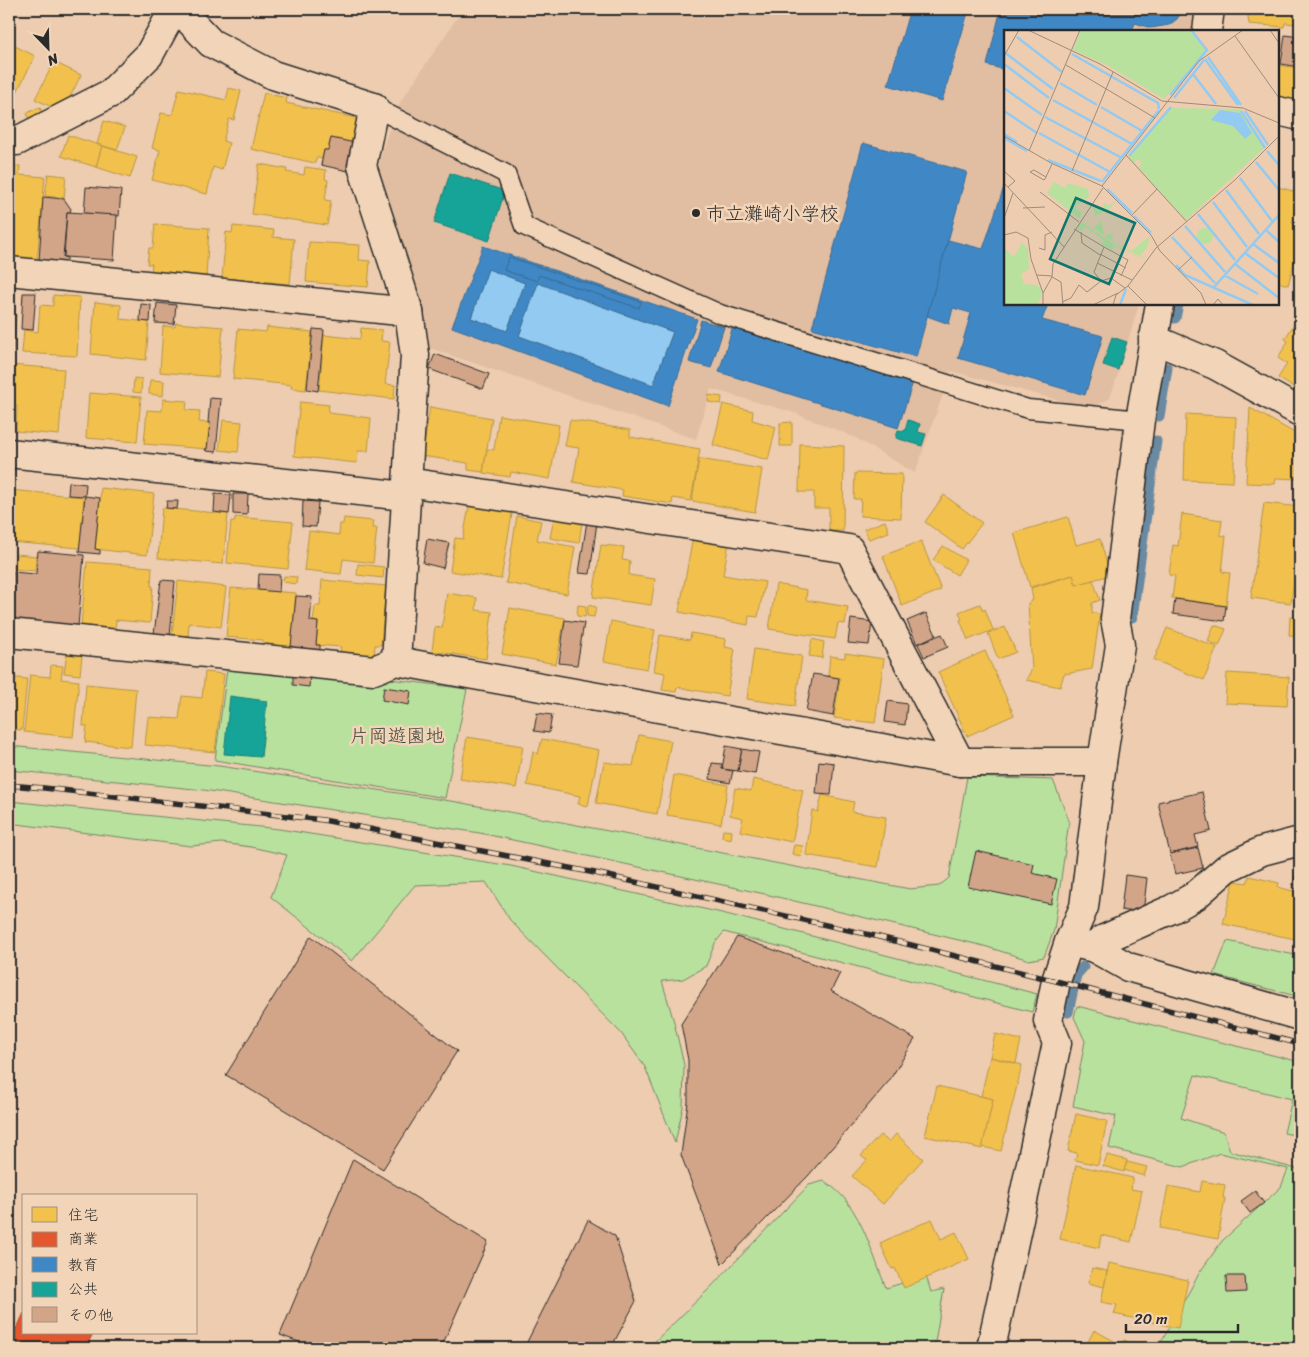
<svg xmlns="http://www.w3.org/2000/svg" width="1309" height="1357" font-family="Sriracha,'Klee One',sans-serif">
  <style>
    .built { fill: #e1bda1 }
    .green { fill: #b9e19e; stroke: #728664 }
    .water { fill: #92caf1; stroke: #698aa2 }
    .homes { fill: #f2c14e; stroke: #b69444 }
    .shops { fill: #e4572e; stroke: #ac4a2d }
    .schools { fill: #3f88c5; stroke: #396c97; fill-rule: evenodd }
    .public { fill: #17a398; stroke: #1d7f77 }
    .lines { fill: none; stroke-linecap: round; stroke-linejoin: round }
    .stream { stroke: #698aa2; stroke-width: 11 }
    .building { fill: #d3a588; stroke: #2b2b2b }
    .service-casing { stroke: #2b2b2b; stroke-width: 21 }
    .minor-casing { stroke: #2b2b2b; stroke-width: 31 }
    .service { stroke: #f2d5b8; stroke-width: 18 }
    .minor { stroke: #f2d5b8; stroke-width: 28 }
    .rail-casing { stroke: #2b2b2b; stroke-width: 5.5 }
    .rail { stroke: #f2d5b8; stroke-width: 4; stroke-dasharray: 11; stroke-linecap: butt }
    .poi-dot { fill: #2b2b2b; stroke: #f2d5b8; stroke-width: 2 }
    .labels { text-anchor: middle; stroke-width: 5; stroke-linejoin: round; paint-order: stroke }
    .poi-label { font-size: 19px; fill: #2b2b2b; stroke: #f2d5b8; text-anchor: start }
    .park-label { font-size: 19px; fill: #40463c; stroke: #f2d5b8 }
    .inset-river { fill: none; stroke: #92caf1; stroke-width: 2.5 }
    .inset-road { fill: none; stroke: #9f8c7a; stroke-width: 1 }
    .view { fill: #0f766e; fill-opacity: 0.15; stroke: #0f766e; stroke-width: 2.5 }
    .inset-edge { fill: none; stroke: #2b2b2b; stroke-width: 2.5 }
  </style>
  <rect width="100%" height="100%" fill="#edccaf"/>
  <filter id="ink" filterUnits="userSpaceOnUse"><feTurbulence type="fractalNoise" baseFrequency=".02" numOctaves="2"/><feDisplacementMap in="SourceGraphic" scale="10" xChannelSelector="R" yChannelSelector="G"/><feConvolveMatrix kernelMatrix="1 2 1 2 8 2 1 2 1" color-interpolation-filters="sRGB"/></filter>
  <g filter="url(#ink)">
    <path class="built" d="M463,9H1196L1193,31H1005V304H1139L1118,374L1110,398L1096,406L1069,403L951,371L915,473L854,437L795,413L711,389L696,439L430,348L376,177L385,141L401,101Z"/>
    <g class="green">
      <path d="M228,662L375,677L467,689L445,798L215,760Z"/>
      <path d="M9,746L219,766L457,802L910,889L939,886L949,878L967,777L1053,780L1069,821L1054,930L1044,957L1029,960L984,946L765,894L480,833L204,790L9,770Z"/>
      <path d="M9,801L279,829L511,866L722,913L1037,994L1032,1012L724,932L715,943L706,966L683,979L662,981L674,1022L684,1065L683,1107L675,1143L645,1067L621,1033L510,920L486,882L415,885L352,961L271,897L287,855L251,847L222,843L191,846L9,823Z"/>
      <path d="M1227,941L1300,956V997L1214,975Z"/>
      <path d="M1077,1006L1300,1062V1136L1284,1133L1292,1099L1195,1075L1181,1118L1224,1132L1230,1151L1300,1170V1348H1158L1200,1272L1222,1241L1281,1187L1288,1169L1220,1153L1183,1167L1109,1148L1116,1116L1073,1106L1085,1041L1074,1017Z"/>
      <path d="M824,1181C832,1186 839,1192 845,1199C865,1224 874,1258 886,1288L926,1276L931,1292L944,1289L934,1348H648L708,1290L809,1185Z"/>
    </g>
    <g class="water">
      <path d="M488,269L525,283L507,331L471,318Z"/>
      <path d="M538,283L673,332L653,385L519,336Z"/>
    </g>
    <g class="homes">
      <path d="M1247,9H1300V24L1285,23L1284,27L1249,24Z"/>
      <path d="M9,43L35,56L9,108Z"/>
      <path d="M54,62L81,75L68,101L54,108L35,99Z"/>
      <path d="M1278,65L1300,68V104L1278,100Z"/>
      <path d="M229,88L241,91L234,120L229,119L223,141L229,143L222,170L213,167L207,194L152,180L160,150L152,148L161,113L172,115L179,89L226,100Z"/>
      <path d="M264,93L287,98L286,103L360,119L355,143L331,138L328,150H324L322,159L317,157L315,163L251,149Z"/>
      <path d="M40,107L42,114L29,119L27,113Z"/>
      <path d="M104,121L125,127L117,150L97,144Z"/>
      <path d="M68,135L102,146L96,167L61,156Z"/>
      <path d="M102,146L137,157L130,178L96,167Z"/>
      <path d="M259,164L287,169L286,172L304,175L305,167L326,170L325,179L328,180L325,200L331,201L327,225L252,214Z"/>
      <path d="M9,166H20L19,175L45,177L37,260L9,258Z"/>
      <path d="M48,174L66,176L64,198L45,196Z"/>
      <path d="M1278,187L1300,193L1292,223L1300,225V254L1297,253L1288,285L1278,282Z"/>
      <path d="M155,224L209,228L206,277L151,273L152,264H147L149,248H153Z"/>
      <path d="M233,226L274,230L273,237L294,239L290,284L222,278L226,232L232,233Z"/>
      <path d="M309,242L360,245L359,260L370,261L368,287L306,282Z"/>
      <path d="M53,295L80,297L77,356L22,353L24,330L38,332L40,305L53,306Z"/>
      <path d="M95,302L121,305L120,319L149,322L146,360L91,354Z"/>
      <path d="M9,313L16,314L13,355L9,354Z"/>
      <path d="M1300,314V391L1278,378L1287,364L1278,358L1288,341L1285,339Z"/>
      <path d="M176,323L223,327L218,377L160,372L163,326L175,327Z"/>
      <path d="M267,327L312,332L306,390L291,388L292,385L233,379L238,329L266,332Z"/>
      <path d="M361,328L382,330L381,341L390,342L385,384L395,385L394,399L319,390L324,335L360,339Z"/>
      <path d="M9,365L64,369L59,435L16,431L17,406H9Z"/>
      <path d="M134,378L142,379L141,393L133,392Z"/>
      <path d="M150,380L164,381L163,396L149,394Z"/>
      <path d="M89,393L141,397L137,442L86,438Z"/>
      <path d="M709,395L722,397L721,404L708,402Z"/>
      <path d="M163,399L187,401L186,410L200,411L199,422L210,423L207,449L144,444L147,410L162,411Z"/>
      <path d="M300,402L329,405L328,413L371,418L368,451H358L357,463L294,456Z"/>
      <path d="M723,404L753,411L752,420L776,427L768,460L713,445Z"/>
      <path d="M430,407L492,418L483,472L468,470V463L422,456Z"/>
      <path d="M1250,408L1300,436V479L1276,478L1275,484L1246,483Z"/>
      <path d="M1186,414L1236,417L1233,482L1184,480Z"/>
      <path d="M499,415L559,425L550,479L511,472L510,477L483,473L487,449L494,450Z"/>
      <path d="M223,420L242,422L238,452L219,450Z"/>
      <path d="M570,420L630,430V437L700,449L691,501L673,498L672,504L622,496L623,490L573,482L579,448L565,446Z"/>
      <path d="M792,422V446H780V423Z"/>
      <path d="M800,444L844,446L843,531H829V508H814V492H799Z"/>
      <path d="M699,459L762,469L755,512L692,501Z"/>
      <path d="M855,473L902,474L901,518L860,516L861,499H854Z"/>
      <path d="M101,488L154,494L147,555L95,549Z"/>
      <path d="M9,490L84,497L80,548L9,542Z"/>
      <path d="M944,495L982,523L962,549L925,522Z"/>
      <path d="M470,501L513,508L501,579L450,571L455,538L463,539Z"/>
      <path d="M1264,503L1300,507V529L1291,603L1251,598Z"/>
      <path d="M162,508L228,514L223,564L158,558Z"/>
      <path d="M1182,514L1222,520L1220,535L1226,536L1222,572L1230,573L1226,606L1172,598L1175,576L1169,575L1173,545L1178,546Z"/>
      <path d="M517,516L541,521L537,540L575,547L567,594L506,583Z"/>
      <path d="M235,517L293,522L288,569L227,563L231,521L235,522Z"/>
      <path d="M1068,517L1076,545L1100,539L1110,575L1076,585L1073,575L1030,587L1014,533Z"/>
      <path d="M344,518L373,521L372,528H377L373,563L343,559L341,574L304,570L309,531L339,535L340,524H343Z"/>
      <path d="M554,518L582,523L579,543L550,538Z"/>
      <path d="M885,521L889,532L869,539L864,529Z"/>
      <path d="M693,537L729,543L723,575L765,582L758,617L749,616L748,625L679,612Z"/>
      <path d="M921,541L941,590L902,606L883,556Z"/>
      <path d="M601,545L624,547L622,560L630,561L629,575L655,579L651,605L593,597Z"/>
      <path d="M943,546L966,560L957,575L933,560Z"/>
      <path d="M16,554L36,556L35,571L14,569Z"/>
      <path d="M87,562L152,567L151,586H153L150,623L116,620L115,629L81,625Z"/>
      <path d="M358,564L384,567L383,578L357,575Z"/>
      <path d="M1073,575L1076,585L1093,580L1100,600L1092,603V613L1100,614L1092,669L1064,674L1060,687L1026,680L1032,669L1028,603L1033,600L1031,588Z"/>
      <path d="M284,576L297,577L296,584L283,582Z"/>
      <path d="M322,580L386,586L381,645H375L374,657L340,654L341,647L316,645L318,622L313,621L315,606H320Z"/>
      <path d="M178,581L226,587L221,627L189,623L188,637L172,635Z"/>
      <path d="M776,584L807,590L806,600L848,607L845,624L838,623L835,639L769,629Z"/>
      <path d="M231,588L296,593L291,649L263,646V640L226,637Z"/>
      <path d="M447,593L477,598L476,610L492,612L486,659L432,651L435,627L442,628Z"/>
      <path d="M980,604L983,611L985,609L993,630L968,640L960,620L962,619L959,612Z"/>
      <path d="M578,605L586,606L585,617L577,616Z"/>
      <path d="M588,605L596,607L594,617L587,616Z"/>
      <path d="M510,608L565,618L556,664L502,654Z"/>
      <path d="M1290,617L1300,618V636L1289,635Z"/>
      <path d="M611,621L655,630L647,669L604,661Z"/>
      <path d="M1214,625L1226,629L1219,646L1208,641Z"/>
      <path d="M1005,627L1016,652L998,659L988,633Z"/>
      <path d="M1167,628L1217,647L1204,680L1154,660Z"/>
      <path d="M691,633L726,639L725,647L735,649L727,696L677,687L676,692L662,690L665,673L654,671L660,635L690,640Z"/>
      <path d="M812,639L824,642L822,658L809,656Z"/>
      <path d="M754,649L802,656L795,706L747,699Z"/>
      <path d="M985,651L1014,715L967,736L938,672Z"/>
      <path d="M67,653L82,655L80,675L64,673Z"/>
      <path d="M845,653L884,659L875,723L834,718L840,678L828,676L830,656L845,658Z"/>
      <path d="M51,665L63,666L61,679L79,681L73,737L24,732L30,675L50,677Z"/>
      <path d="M205,672L224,674L215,752L145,745L148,717L179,719L182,696L202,698Z"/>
      <path d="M1227,673L1289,677L1287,706L1225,703Z"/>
      <path d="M9,677L27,679L22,730L9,729Z"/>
      <path d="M86,684L136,689L131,747L85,742L87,726H83Z"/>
      <path d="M639,735L671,741L657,814L596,803L604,762L633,766Z"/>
      <path d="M467,737L523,746L516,788L460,779Z"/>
      <path d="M542,739L599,750L588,806L578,804L580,796L527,785L533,752L538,754Z"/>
      <path d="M674,775L728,785L721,824L667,815Z"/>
      <path d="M753,779L803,790L792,842L740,831L743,818L730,815L735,788L751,791Z"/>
      <path d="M822,795L854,802L852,812L886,817L878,867L806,855L812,810L818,812Z"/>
      <path d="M723,830L732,831L731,839L722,837Z"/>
      <path d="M794,845L803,846L801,856L792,854Z"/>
      <path d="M1249,876L1279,883L1278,887L1300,893V940L1223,924L1234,881L1247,883Z"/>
      <path d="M995,1034L1021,1040L1016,1063L990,1057Z"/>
      <path d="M990,1057L1022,1065L1001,1151L982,1147L993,1099L981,1096Z"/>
      <path d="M937,1086L993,1099L982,1149L925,1136Z"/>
      <path d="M1076,1114L1107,1121L1098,1165L1075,1160L1077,1153L1068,1151Z"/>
      <path d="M896,1134L923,1159L883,1204L852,1176L867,1160L861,1156L880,1135L889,1142Z"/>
      <path d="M1107,1155L1127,1160L1124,1172L1103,1166Z"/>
      <path d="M1127,1162L1147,1167L1144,1176L1124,1170Z"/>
      <path d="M1076,1165L1133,1178L1131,1189L1142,1191L1131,1242L1101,1235L1099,1248L1060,1239Z"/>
      <path d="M1202,1181L1225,1185L1223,1198H1225L1218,1239L1160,1228L1168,1186L1200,1192Z"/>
      <path d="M932,1219L941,1239L956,1232L969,1259L904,1288L895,1268L892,1269L880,1243Z"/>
      <path d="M1109,1263L1188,1280L1178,1328L1114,1314L1117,1305L1101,1302Z"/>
      <path d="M1092,1268L1107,1271L1104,1287L1088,1283Z"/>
      <path d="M1094,1330L1121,1345L1124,1340L1140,1348H1085Z"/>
    </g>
    <path class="shops" d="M24,1313V1333H93L86,1348H9L10,1345H9V1335L13,1326L17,1328Z"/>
    <g class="schools">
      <path d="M910,9H969L942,101L888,85Z"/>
      <path d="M1001,9H1184L1177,19L1169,25L1151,28L1135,23L1132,31H1005V70L987,65Z"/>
      <path d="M863,143L967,172L916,357L812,328Z"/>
      <path d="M1005,184V304H1048L1042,320L1103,336L1085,395L958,358L971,313L953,308L949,324L927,316L948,240L983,249Z"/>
      <path d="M483,246L697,319L668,406L452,327ZM509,257L641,302L639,308L539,275L537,281L504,270ZM488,269L525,283L507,331L471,318ZM538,283L673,332L653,385L519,336Z"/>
      <path d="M509,257L641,302L639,308L539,275L537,281L504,270Z"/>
      <path d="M701,320L724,327L711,368L689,362Z"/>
      <path d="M733,326L913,382L898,428L719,372Z"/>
    </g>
    <g class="public">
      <path d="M450,173L505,191L489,241L434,223Z"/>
      <path d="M1112,337L1127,342L1118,370L1103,365Z"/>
      <path d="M908,420L920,424L918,432L926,434L922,446L896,438L898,430L905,431Z"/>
      <path d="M230,696L267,701L261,757L224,754Z"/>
    </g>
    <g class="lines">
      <g class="stream">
        <path d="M1175,318L1178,304"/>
        <path d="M1159,416L1167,368"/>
        <path d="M1132,617L1156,441"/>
        <path d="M1068,1012L1076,975L1083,967"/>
      </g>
    </g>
    <g class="building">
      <path d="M1285,35L1300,37V67L1281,64Z"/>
      <path d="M331,138L355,143L348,171L321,165L324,150H328Z"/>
      <path d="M86,187L121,190L119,216L84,213Z"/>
      <path d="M43,197L64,199L71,209L70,212H67L63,257L67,258V264L39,262Z"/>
      <path d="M67,212L117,215L114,260L64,257Z"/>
      <path d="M23,293H36L33,330L21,329Z"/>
      <path d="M157,303L176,305L174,324L155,323Z"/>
      <path d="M141,304L151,305L150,322L140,321Z"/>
      <path d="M313,329L324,330L318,391L307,389Z"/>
      <path d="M435,354L489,374L483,389L429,369Z"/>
      <path d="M210,398L221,399L216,452L206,451L205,449H207L210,423H208Z"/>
      <path d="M69,482L86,484L85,496L68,495Z"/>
      <path d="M215,494L231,495L229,514L214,512Z"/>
      <path d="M233,494H248L247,515L233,514Z"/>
      <path d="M85,496L100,498L95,549L100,550V554L79,552Z"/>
      <path d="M167,501H178L177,509L166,508Z"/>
      <path d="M303,501L318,502L316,527L302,526Z"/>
      <path d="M587,521L597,522L590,574L579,573Z"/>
      <path d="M427,539L449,543L443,568L423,563Z"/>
      <path d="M38,551L84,555L78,626L36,621V624L9,622L12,572L36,574Z"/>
      <path d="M259,574L280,575L279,592L258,590Z"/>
      <path d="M161,580L175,581L170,636L154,634Z"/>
      <path d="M296,596L312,597L310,621L318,622L316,645H320V650L291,647Z"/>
      <path d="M1175,599L1226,606L1224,621L1173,614Z"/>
      <path d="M926,613L936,635L917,644L907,621Z"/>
      <path d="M851,619L872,622L869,645L848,643Z"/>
      <path d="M565,620L584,623L577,665L559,663Z"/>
      <path d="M942,634L948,647L924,657L918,644Z"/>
      <path d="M813,674L839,678L833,716L806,711Z"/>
      <path d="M293,676L310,677L309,687L293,685Z"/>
      <path d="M384,687L411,691L409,705L382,700Z"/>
      <path d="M888,701L907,704L905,725L885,722Z"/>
      <path d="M537,713L552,715L549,733L534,731Z"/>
      <path d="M726,746L742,749L738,771L722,769Z"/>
      <path d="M742,749L759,752L755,774L738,771Z"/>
      <path d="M819,761L834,763L831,795L816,794Z"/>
      <path d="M712,763L722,764V769L733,771L730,783L710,779Z"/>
      <path d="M1202,792L1211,831L1195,835L1198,847L1170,854L1158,802Z"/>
      <path d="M1198,848L1203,868L1175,874L1170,854Z"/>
      <path d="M976,851L1034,864L1032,873L1057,879L1051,904L968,887Z"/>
      <path d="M1299,861L1300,862V890L1292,888Z"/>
      <path d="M1125,875L1147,878L1143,913L1121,910Z"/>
      <path d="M311,936L457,1051L383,1169L226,1075Z"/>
      <path d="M737,937L840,973L831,991L915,1039L889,1081L808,1176L722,1264L681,1155L688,1102V1060L681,1024Z"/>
      <path d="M353,1159L488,1242L441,1348H315L280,1335Z"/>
      <path d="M1255,1191L1264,1203L1250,1213L1241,1201Z"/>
      <path d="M588,1220L615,1236L636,1301L611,1348H524Z"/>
      <path d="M1226,1276H1245L1246,1292L1227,1293Z"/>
    </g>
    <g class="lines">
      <g class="service-casing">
        <path id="service" d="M374,107L506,174L524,226L720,314L1028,409L1140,420"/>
      </g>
      <g class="minor-casing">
        <g id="minor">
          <path d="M187,9L191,22L211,43L273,75L374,107L362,166L409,312L415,355L396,661L960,762H1102"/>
          <path d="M1207,31L1210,9"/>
          <path d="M1278,111L1300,116"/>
          <path d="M9,140L17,141L111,93L149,55L174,9"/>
          <path d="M9,271L409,312"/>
          <path d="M1153,339L1215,365L1300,412"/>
          <path d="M9,453L405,496"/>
          <path d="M407,482L849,549L960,762"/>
          <path d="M9,633L374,670L396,661"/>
          <path d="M1069,942L1094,948L1128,967L1300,1016"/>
          <path d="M1094,948L1102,940L1172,909L1195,896L1227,868L1262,851L1300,841"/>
          <path d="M991,1348L1057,1043L1048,1021L1056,981L1069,942L1084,907L1102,762L1120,645L1115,619L1140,420L1160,304"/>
        </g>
      </g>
      <use href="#service" class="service"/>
      <use href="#minor" class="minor"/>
      <g class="rail-casing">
        <path id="rail" d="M9,785L44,788L323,820L595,873L875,936L1056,981L1300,1044"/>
      </g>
      <use href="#rail" class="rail"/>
    </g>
  </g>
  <circle class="poi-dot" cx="696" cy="213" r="5"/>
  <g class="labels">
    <g class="poi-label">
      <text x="706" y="220">市立灘崎小学校</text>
    </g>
    <g class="park-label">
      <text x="397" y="742">片岡遊園地</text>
    </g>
  </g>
  <g transform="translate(1004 30)">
    <rect width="275" height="275" fill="#edccaf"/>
    <path d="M77,0H187L203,20L160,69L103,35L69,20ZM165,78L236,79L260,118L182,190L134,137L138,133L134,129L130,133L125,127ZM50,152L61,158L64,153L84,159L85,167L70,177L77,182L76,189L43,163ZM112,170L107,178L91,186L89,175L98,178L100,173L105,176ZM78,190L90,199L97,190L100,205L108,204L109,211L127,221L146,206L143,218L136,225L142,228L135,226L109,212ZM77,192L111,215L141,230L110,216L108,220L97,214L100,210L81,197L77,201L73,199ZM193 206a8 8 0 1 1 16 0a8 8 0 1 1-16 0ZM18,212L24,219L25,239L17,244L20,254L33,255L37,259V267L33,275H0V218L10,227Z" fill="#b9e19e"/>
    <path d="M216,80L236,83L248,103L241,109L229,96L207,90Z" fill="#92caf1"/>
    <path class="inset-river" d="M13,7L58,42M0,22L49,59M68,24L154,73L155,79M204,27L237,75M201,29L234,75M0,34L45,68M189,44L212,74M56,53L93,75M0,58L38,85M166,65L203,20L187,0M170,68L200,30M49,70L128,114M97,77L138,101M0,81L33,103M237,81L261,118M241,81L264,115M41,87L118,128M35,103L106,142M0,104L13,112M0,108L23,121M263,121L275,135M125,126L167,77M44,130L97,151M252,132L275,160M236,148L268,191M98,152L155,80M103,159L128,183M222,160L255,204M209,172L243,217M194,184L231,230M130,186L147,203M181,196L221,242M262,200L275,212M168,207L211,253M249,214L275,233M241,223L275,248M231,234L275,268M172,235L181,245L249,275M220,245L254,264M210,257L275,185M116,275L122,259"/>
    <path class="inset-road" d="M24,0L96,34L158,71L239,78L275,93M266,0L275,13M231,6L275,68M0,26L15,0M62,35L151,88M0,106L47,133L98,156L147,205L156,221L197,263L202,275M25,121L76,0M122,125L183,192M0,141L11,151L4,157M68,141L109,42M42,147L30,140L26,142L40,150L41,149L48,134M0,153L60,217M98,156L195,31L239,0M36,162L75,192M19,178L41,177M128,185L153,159M0,188L9,163M77,202L78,213L96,225M0,205L12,202L24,208L27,229L39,263V275M100,217L124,230L117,246M35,218L41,220V205L48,202M96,224L122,238M93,233L128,250M174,240L188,227M33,245L48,246M48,247L57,252L59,275M97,251L107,248L121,258M124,256L143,275M39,263L48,247L49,234L99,158M58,272L67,268L75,255L83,262L97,251L90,242L100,217L70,199M89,275L114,263M109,275L112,265L124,256L152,218L232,149L275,106M209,275L214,269L219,275"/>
    <path class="view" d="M72,168L131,193L105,254L46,229Z"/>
    <rect width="275" height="275" class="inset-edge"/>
  </g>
  <rect width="1309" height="1357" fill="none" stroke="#f2d5b8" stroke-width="30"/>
  <rect x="15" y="15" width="1279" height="1327" fill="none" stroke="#2b2b2b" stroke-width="2" filter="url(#ink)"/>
  <rect x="22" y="1194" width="175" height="140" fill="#f2d5b8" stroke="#a29180"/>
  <rect x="32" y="1207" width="25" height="15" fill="#f2c14e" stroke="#a29180"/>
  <text x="68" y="1220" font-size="15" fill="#2b2b2b">住宅</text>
  <rect x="32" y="1232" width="25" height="15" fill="#e4572e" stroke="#a29180"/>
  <text x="68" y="1244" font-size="15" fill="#2b2b2b">商業</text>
  <rect x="32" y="1257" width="25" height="15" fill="#3f88c5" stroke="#a29180"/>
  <text x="68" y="1270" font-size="15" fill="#2b2b2b">教育</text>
  <rect x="32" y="1282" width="25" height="15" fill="#17a398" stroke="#a29180"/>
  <text x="68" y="1294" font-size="15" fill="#2b2b2b">公共</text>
  <rect x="32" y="1307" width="25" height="15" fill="#d3a588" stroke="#a29180"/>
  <text x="68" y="1320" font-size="15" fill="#2b2b2b">その他</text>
  <g transform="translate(48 48) rotate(157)" stroke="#f2d5b8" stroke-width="4" paint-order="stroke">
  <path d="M0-4L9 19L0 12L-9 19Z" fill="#2b2b2b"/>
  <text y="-8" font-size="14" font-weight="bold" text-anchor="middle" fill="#2b2b2b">N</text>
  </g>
  <path d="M1126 1324v8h112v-8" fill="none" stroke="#2b2b2b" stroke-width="2.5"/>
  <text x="1134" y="1324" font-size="15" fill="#2b2b2b" stroke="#f2d5b8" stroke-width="4" paint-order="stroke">20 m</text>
</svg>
